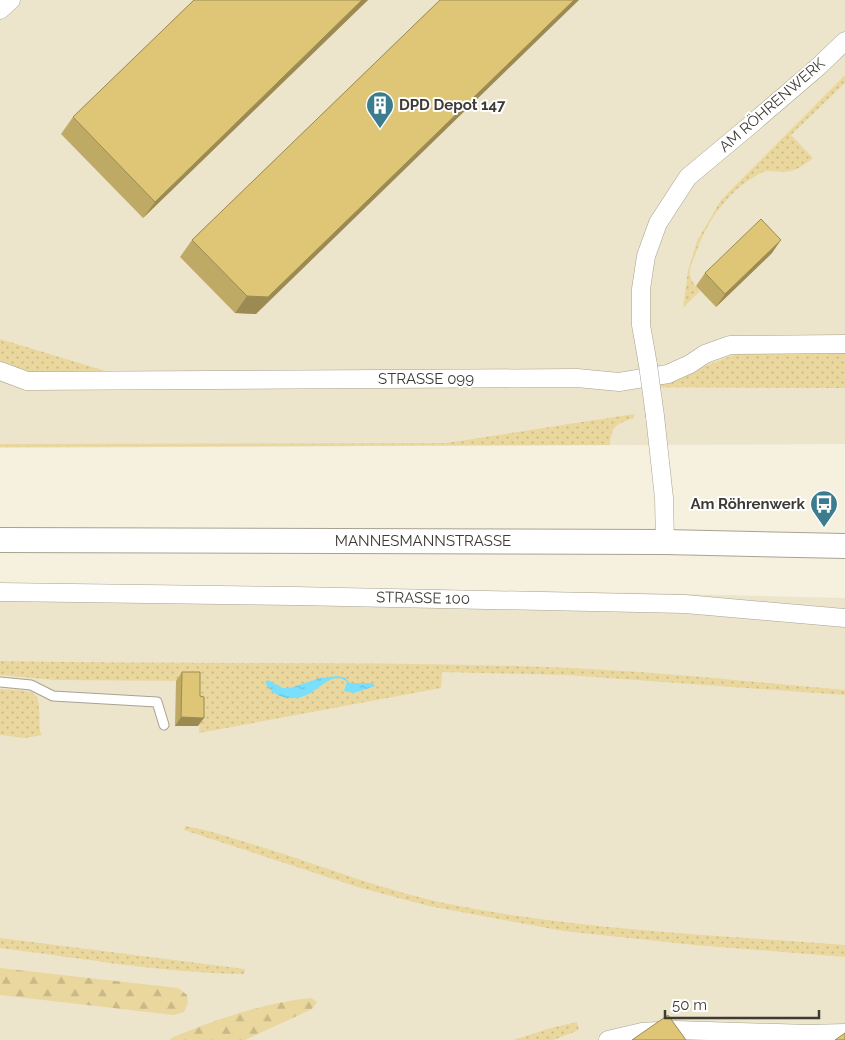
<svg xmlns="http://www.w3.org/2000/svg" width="845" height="1040" font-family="Raleway,sans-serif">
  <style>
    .built { fill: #ece5cc }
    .green { fill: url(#green-dots) }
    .forest { fill: url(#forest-firs) }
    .water { fill: url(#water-ripples) }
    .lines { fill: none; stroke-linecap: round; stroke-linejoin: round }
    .lane-casing { stroke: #a7a291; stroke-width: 11 }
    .street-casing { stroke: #a7a291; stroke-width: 19 }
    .secondary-casing { stroke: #a7a291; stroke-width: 26 }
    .lane { stroke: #fff; stroke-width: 9 }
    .street { stroke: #fff; stroke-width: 18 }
    .secondary { stroke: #fff; stroke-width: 24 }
    .street-bridge-casing { stroke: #a7a291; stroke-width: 19; stroke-linecap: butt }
    .street-bridge { stroke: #fff; stroke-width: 18 }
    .wall { fill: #bfaa65 }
    .shaded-wall { fill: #9b8b53 }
    .building { fill: #dec676; stroke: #9b8b53 }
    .labels { text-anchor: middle; stroke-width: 4; stroke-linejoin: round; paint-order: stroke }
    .poi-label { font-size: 15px; font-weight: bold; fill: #3d3b34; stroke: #fff; text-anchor: start }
    .street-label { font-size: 15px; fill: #3d3b34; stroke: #fff }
  </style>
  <defs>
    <pattern id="green-dots" width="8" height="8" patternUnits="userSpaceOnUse" patternTransform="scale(1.25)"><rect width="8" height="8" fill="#e9d79d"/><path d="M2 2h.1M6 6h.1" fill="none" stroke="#c9b988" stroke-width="1.8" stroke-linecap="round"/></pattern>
    <pattern id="forest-firs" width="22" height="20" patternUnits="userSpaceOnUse" patternTransform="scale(1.25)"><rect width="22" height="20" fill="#e9d79d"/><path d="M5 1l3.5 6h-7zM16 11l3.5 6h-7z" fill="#c9b988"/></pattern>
    <pattern id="water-ripples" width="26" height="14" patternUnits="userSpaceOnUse" patternTransform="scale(1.25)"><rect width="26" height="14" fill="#79dffd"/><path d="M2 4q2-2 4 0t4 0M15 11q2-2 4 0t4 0" fill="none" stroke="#6ac0d9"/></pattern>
  </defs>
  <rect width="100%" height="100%" fill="#f6f0df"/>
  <g class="built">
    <path d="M0,0H845V444L0,448Z"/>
    <path d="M0,584L647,593L845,598V1040H0Z"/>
  </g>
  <g class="green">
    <path d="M845,75V83L791,135L813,158C803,166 795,172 782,172C776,172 770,170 763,172C731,187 707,220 696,253C693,260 689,268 690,275C691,281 696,287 700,291L683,308L688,271L697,241L721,200Z"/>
    <path d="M0,339L112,373H28L0,364Z"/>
    <path d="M845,353V388L605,387L681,375L736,354Z"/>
    <path d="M634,414V418C617,424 611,425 610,445H608L0,447V444L446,443Z"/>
    <path d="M0,661C190,665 380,660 570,668C661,672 753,682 845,690V695L567,675L442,672L441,688L199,733L200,704L194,681L55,680L0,675Z"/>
    <path d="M0,689C42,692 39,688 40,731L42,735L25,738L0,735Z"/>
    <path d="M185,826C209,830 232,838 255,845C321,865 386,892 454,905C582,930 715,935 845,945V957L695,945L564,931L429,906L361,888L184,830Z"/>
    <path d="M0,938L245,969L244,974C163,973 81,958 0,948Z"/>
    <path d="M577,1022L579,1030L553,1040H513L551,1028Z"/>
  </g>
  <g class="forest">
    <path d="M0,968L178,988L187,995L188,1003L184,1012L174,1015L0,995Z"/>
    <path d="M311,998L317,1002L312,1009L245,1040H169L173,1037C218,1019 263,1003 311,998Z"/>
  </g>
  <path class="water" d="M338,676L345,678L350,683H372L375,686L354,693L344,691L347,682C335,670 320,688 309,694C293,702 273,699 265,682L268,680L283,688H290L320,678Z"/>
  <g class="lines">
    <g class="lane-casing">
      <path id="lane" d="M0,682L31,685L53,696L157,702L164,725"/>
    </g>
    <g class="street-casing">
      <g id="street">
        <path d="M0,10L11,0"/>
        <path d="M648,365L641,325V289L646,256L658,223L688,177L748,127L818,67L845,41"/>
        <path d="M0,371L27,381L577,378L619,382L668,374L690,364L705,354L730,345L845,344"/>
        <path d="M655,416L664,498L665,542"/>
        <path d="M0,592L295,596L685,604L845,618"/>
        <path d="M608,1040L642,1032L675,1030L808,1034L845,1033"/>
      </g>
    </g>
    <g class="secondary-casing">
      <path id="secondary" d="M0,540L665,542L845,546"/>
    </g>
    <use href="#lane" class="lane"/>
    <use href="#street" class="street"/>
    <use href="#secondary" class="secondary"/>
    <g class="street-bridge-casing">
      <path id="street-bridge" d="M648,365L655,416"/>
    </g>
    <use href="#street-bridge" class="street-bridge"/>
  </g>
  <g class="wall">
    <path d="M194,0H368L143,218L61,134L73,117Z"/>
    <path d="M440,0L256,314L235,313L180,257L192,240Z"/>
    <path d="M772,253L716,307L696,286L705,273Z"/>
    <path d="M182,672L200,696L198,726H175L176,681Z"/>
  </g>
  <g class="shaded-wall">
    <path d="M362,0H368L143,218L155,202Z"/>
    <path d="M574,0H579L256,314L235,313L247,296Z"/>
    <path d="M781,240L772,253L716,307L725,294Z"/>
    <path d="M181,717L204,718L198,726H175Z"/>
  </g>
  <g class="building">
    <path d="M194,0H362L155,202L73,117Z"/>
    <path d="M440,0H574L268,297L247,296L192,240Z"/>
    <path d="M761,219L781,240L725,294L705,273Z"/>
    <path d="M182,672H200V696L204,697V718L181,717Z"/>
    <path d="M668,1015L686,1040H632Z"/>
    <path d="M845,1033V1040H835Z"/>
  </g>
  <defs>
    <g id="building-pin" transform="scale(1.4375)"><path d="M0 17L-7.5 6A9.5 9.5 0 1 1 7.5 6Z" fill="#3b7c8e" stroke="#fff"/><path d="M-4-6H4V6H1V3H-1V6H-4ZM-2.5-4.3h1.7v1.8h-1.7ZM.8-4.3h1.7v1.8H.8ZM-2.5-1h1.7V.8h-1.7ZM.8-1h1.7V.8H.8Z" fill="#fff"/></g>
    <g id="bus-pin" transform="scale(1.4375)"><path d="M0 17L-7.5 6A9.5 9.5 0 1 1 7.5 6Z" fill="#3b7c8e" stroke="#fff"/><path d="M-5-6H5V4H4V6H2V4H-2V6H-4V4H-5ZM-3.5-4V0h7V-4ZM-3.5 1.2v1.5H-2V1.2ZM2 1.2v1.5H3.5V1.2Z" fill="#fff"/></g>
  </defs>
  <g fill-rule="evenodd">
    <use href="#building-pin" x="380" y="105"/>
    <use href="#bus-pin" x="824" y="504"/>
  </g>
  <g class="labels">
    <g class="poi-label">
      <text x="399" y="110">DPD Depot 147</text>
      <text x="805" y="509" text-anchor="end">Am Röhrenwerk</text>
    </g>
    <g class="street-label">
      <text transform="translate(772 105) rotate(-41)" y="5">AM RÖHRENWERK</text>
      <text x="426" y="384">STRASSE 099</text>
      <text x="423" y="546">MANNESMANNSTRASSE</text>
      <text transform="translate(423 598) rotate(1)" y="5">STRASSE 100</text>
    </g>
  </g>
  <path d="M665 1010v8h154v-8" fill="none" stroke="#3d3b34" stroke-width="2.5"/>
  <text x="672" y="1010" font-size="15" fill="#3d3b34" stroke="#ffffff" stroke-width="4" paint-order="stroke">50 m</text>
</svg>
